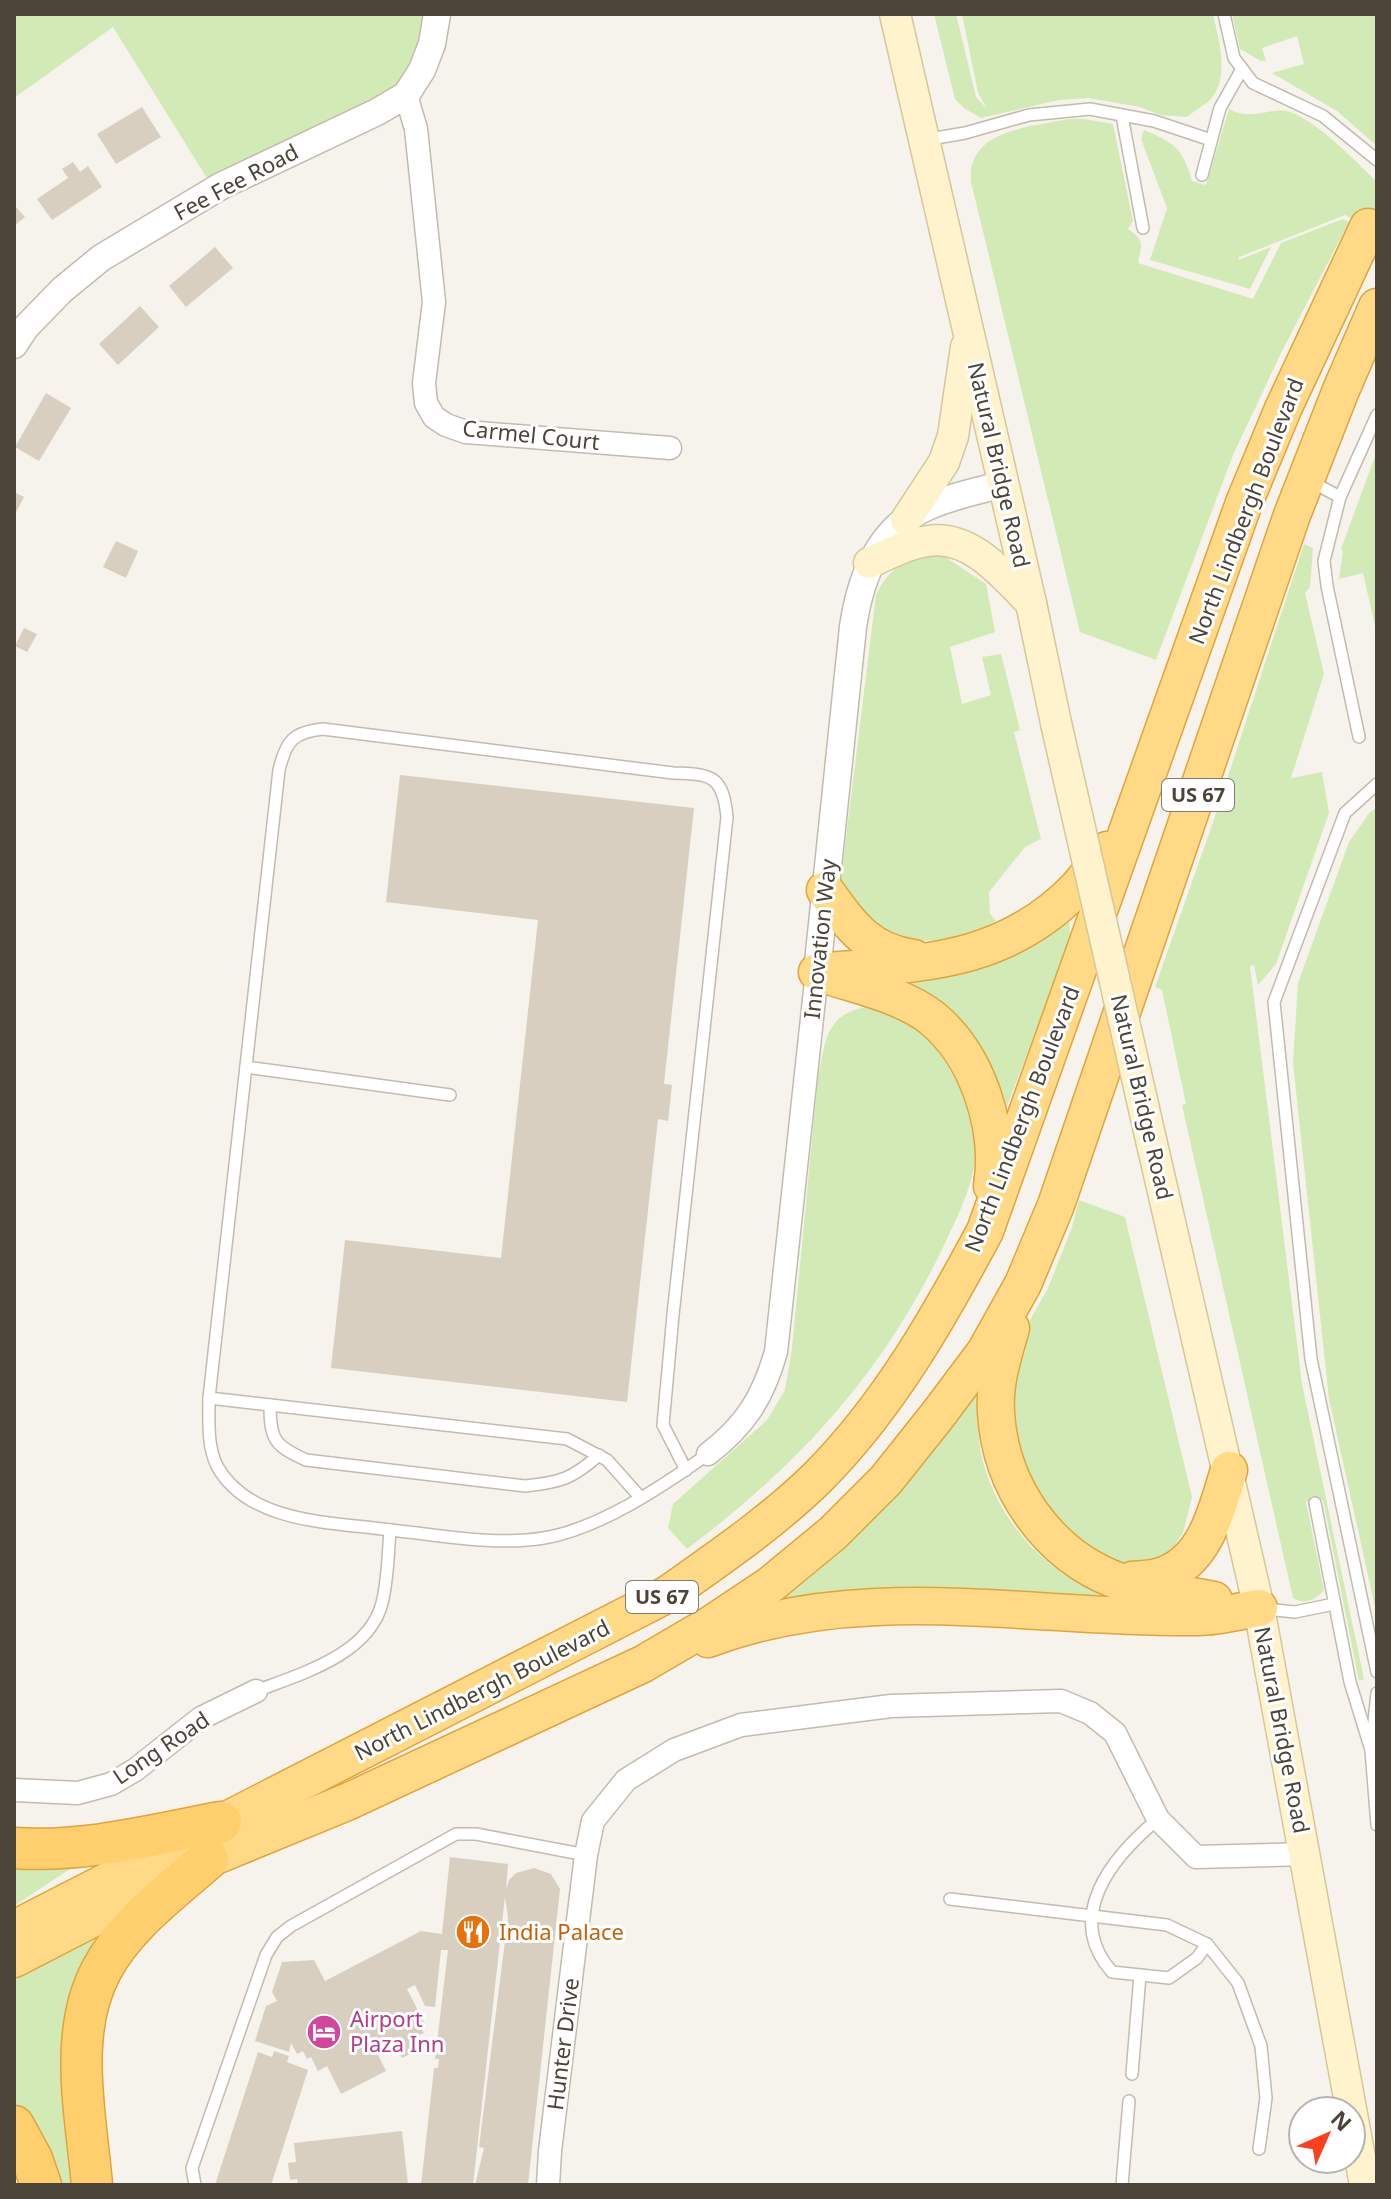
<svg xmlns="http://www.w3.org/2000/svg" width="1391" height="2199" font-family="'Noto Sans',sans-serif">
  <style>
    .green { fill: #d2eab5 }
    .building { fill: #d8cfc1 }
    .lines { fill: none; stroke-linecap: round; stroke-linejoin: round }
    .service-casing { stroke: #c2bbae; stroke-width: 14 }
    .minor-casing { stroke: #c2bbae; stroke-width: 25 }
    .tertiary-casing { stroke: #c2bbae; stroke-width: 29 }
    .secondary-casing { stroke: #d6c79b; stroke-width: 33 }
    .trunk-casing { stroke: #e0a43c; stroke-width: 39 }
    .motorway-casing { stroke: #e0a43c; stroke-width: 43 }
    .service { stroke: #fff; stroke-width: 11 }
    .minor { stroke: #fff; stroke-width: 22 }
    .tertiary { stroke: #fff; stroke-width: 26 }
    .secondary { stroke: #fff3cd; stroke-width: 30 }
    .trunk { stroke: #ffd985; stroke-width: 36 }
    .motorway { stroke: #ffcf6e; stroke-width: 40 }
    .secondary-bridge-casing { stroke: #d6c79b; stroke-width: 33; stroke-linecap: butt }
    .secondary-bridge { stroke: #fff3cd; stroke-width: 30 }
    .labels { text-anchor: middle; stroke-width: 6; stroke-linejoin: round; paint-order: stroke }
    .shield { fill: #fff; stroke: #817c74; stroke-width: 2 }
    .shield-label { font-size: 20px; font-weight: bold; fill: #4b4439 }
    .street-label { font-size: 22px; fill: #4b4439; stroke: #fff }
    .food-label { font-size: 22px; fill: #c56008; stroke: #fff; text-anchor: start }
    .hotel-label { font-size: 22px; fill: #b23c85; stroke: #fff; text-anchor: start }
  </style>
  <rect width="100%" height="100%" fill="#f6f3ec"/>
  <g class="green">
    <path d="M14,14H428C418,51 415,72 384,96L210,183L113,27L14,98Z"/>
    <path d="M934,14H956L976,97L987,109L978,93L962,14H1213C1219,41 1231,80 1208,102C1201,107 1193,112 1187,117L1160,115L1140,107L1088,98L1059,100L981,118L965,109L955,99Z"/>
    <path d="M1232,14H1377V146L1337,111L1272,73L1304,64L1297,36L1262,48L1266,61H1261L1240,49Z"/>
    <path d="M1229,109C1250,122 1271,106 1290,112C1320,123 1354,160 1377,182V232L1345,215L1239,257V260L1271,247L1250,289L1150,260L1167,208L1141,139L1144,130C1174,143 1183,148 1192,181L1206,185Z"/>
    <path d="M1068,119H1084L1113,124L1133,221L1128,229C1146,241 1141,245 1138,263L1253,299L1281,243L1343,219L1349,222L1281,353L1233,455L1156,660L1080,632L971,182C966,130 1030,127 1068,119Z"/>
    <path d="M1377,451V635L1363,573L1339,579L1343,551L1341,549Z"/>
    <path d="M1304,544L1313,548L1310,587L1305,593L1324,674L1291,778L1322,772L1329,813L1276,964L1258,985L1254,965L1250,966L1302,1384L1364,1679L1359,1681L1323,1500L1306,1502L1324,1590C1316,1600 1304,1605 1293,1598L1182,1105L1186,1104L1162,990L1155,987L1212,825Z"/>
    <path d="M939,553L986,584L995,632L950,647L962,704L991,695L982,657L1001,654L1020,730L1014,732L1041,839L1025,847L989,892L990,914L996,921C963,943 896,950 864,923C854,915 847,897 840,886L876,595C889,567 909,556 939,553Z"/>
    <path d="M1377,808V1616L1329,1399L1293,1063L1298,983L1349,842L1370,812Z"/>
    <path d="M1069,920L1071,939L1002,1119L881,971L1024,949L1049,935Z"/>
    <path d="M871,1006C915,1023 933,1038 955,1079C963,1094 973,1114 975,1130C981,1168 962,1208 946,1241C885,1371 801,1463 687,1549L668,1528L673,1504L767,1420L785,1390L792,1348L818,1078C826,1039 825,1013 871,1006Z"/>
    <path d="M1079,1200L1125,1217L1192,1497L1183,1533L1175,1544L1177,1553L1147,1566L1116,1563L1093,1554L1049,1518L1010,1433L1017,1350L1030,1320L1048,1288L1072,1227Z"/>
    <path d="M978,1391C978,1411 977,1434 981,1453C994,1518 1052,1585 1118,1596L1119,1604L755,1617Z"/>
    <path d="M14,1861L73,1867L14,1906Z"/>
    <path d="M108,1928L81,2185H55L14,2106V1978Z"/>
  </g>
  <g class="building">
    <path d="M142,107L161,137L116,164L97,134Z"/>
    <path d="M73,162L80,172L88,166L102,187L52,220L37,199L68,178L62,169Z"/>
    <path d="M14,205L25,217L14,226Z"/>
    <path d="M215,247L233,268L186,307L169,286Z"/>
    <path d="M140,306L159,327L118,365L99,344Z"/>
    <path d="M46,393L71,408L39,461L15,447Z"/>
    <path d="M14,492L24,497L14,516Z"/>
    <path d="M116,541L138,551L126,578L103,567Z"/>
    <path d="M24,628L37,634L27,652L15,646Z"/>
    <path d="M400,775L694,808L664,1084L672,1085L668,1121L658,1119L627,1402L331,1368L345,1240L501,1258L538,920L386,902Z"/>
    <path d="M450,1857L508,1864L506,1890L509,1880L516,1873L534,1868L551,1874L560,1889L528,2185H475L484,2148L479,2147L508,1917L505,1897L473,2185H421L434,2068H438L439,2059H435L448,1950H441L435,2007L425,2006L415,1985L407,1989L425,2024L420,2026L424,2033L419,2035L425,2047L402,2058L393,2040L375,2049L386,2071L341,2094L327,2066L318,2071L311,2057L307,2059L303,2051L297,2054L291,2043L289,2052L255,2041L266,2006L277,2001L272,1992L282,1962L314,1960L325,1981L421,1931L442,1934Z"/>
    <path d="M274,2051L289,2056L287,2062L308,2070L271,2185H215L258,2052L272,2057Z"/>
    <path d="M402,2131L408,2184L298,2185L297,2179L290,2180L288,2163L296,2162L294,2143Z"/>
  </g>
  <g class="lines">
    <g class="service-casing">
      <g id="service">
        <path d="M1224,14L1234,58L1253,83L1323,116L1377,160"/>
        <path d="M1122,116L1143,228"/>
        <path d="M924,140L965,133L1029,115L1090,109L1154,121L1211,140"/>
        <path d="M1202,175L1220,108L1242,69"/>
        <path d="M1310,481L1340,497L1324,561L1327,586L1359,737"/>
        <path d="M1340,497L1377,415"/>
        <path d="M1377,784L1345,813L1274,1002L1311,1359L1377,1672"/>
        <path d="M246,1067L450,1095"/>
        <path d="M209,1398L567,1439L607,1460L640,1497"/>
        <path d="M270,1405C270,1440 275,1446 306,1460L525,1486C561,1482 572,1479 599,1455"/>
        <path d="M1315,1503L1350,1682L1371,1750"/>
        <path d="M390,1530C333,1522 249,1524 217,1466C207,1446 209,1420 209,1398L279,770C286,741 293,732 323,729L673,773C711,774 723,775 727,817L673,1315L663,1425L686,1470"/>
        <path d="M1264,1609L1295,1612L1334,1604"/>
        <path d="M256,1691C300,1674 369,1655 382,1603C388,1580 388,1554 390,1530C441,1535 494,1546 544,1538C599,1529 663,1486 708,1454"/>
        <path d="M1377,1693L1371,1750L1377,1825"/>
        <path d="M1158,1819C1112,1857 1063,1917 1112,1972L1169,1978L1197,1958L1207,1944"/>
        <path d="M950,1899L1167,1925L1207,1944L1238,1983L1261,2046L1266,2098L1259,2149"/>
        <path d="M1132,2074L1140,1975"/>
        <path d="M195,2185L192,2168L266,1955L277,1937L291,1926L456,1834H476L586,1855"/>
        <path d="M1122,2185L1129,2101"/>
      </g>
    </g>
    <g class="minor-casing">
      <g id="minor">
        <path d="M406,95L416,129L434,302L424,383L426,403L434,417L446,425L466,432L670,448"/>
        <path d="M708,1454C746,1425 763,1397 776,1352L817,972"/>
        <path d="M14,1790L78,1793L111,1784L135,1770L201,1718L256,1691"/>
        <path d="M548,2185L550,2151L586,1855L593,1821L626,1780L674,1750L741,1725L891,1706L1061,1701L1090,1713L1115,1733L1158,1819L1196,1857L1306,1854"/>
      </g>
    </g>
    <g class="tertiary-casing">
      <g id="tertiary">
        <path d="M14,345L26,327L62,290L101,258L221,186L377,112L406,95L422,70L432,44L437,14"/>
        <path d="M817,972L853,627C860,579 879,528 927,507C951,496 978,491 1004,484"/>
      </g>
    </g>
    <g class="secondary-casing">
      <g id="secondary">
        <path d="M895,14L1031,603L1056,723"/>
        <path d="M906,520L944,462L953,436L966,347"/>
        <path d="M869,563C888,554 907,544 928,541C971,534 1004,576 1031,603"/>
        <path d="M1152,1144L1259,1608L1365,2185"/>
      </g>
    </g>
    <g class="trunk-casing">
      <g id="trunk">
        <path d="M825,890C850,925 868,952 914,958"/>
        <path d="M817,972C917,963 1001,966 1077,888C1088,876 1097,862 1107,850"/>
        <path d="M829,976C863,987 904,996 932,1018C978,1056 1001,1128 992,1186"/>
        <path d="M1011,1328C1003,1356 994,1383 996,1412C1000,1487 1048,1555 1118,1581C1144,1591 1186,1594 1214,1600"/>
        <path d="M1132,1580C1142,1579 1155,1579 1164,1575C1207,1559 1217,1508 1229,1470"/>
        <path d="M708,1639C866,1579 1035,1620 1199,1617C1218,1617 1239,1611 1259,1608"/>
        <path d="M14,1929L668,1594C719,1558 772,1522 817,1478C888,1407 938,1319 985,1231L1244,503L1283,409L1368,227"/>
        <path d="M14,1959L208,1859L347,1802L643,1664L713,1623L770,1585L833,1533L886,1480L937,1416L985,1352L1023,1284L1056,1205L1292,515L1341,390L1377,307"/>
      </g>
    </g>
    <g class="motorway-casing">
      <g id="motorway">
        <path d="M14,1848C84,1853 152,1835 221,1822"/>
        <path d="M14,2126L32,2159L41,2185"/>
        <path d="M92,2185C86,2115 67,2033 102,1969C126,1924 171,1892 208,1859"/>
      </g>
    </g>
    <use href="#service" class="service"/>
    <use href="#minor" class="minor"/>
    <use href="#tertiary" class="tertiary"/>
    <use href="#secondary" class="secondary"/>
    <use href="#trunk" class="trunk"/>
    <use href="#motorway" class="motorway"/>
    <g class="secondary-bridge-casing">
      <path id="secondary-bridge" d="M1056,723L1152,1144"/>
    </g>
    <use href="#secondary-bridge" class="secondary-bridge"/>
  </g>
  <defs>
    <g id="restaurant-disc" transform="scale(1.8)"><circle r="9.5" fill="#e8710a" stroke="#fff"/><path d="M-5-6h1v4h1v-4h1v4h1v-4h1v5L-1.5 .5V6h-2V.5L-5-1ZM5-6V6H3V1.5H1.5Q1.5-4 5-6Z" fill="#fff"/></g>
    <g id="hotel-disc" transform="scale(1.8)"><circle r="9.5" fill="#d1479c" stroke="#fff"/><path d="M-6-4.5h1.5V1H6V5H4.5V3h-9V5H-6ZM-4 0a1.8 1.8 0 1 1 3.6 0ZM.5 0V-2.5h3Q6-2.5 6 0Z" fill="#fff"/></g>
  </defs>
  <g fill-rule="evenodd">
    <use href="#restaurant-disc" x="473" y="1932"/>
    <use href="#hotel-disc" x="324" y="2032"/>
  </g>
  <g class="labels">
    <g class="shield">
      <rect x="1162" y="779" width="72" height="32" rx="6"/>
      <rect x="626" y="1581" width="72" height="32" rx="6"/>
    </g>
    <g class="shield-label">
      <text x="1198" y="802">US 67</text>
      <text x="662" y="1604">US 67</text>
    </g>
    <g class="street-label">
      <text transform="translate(236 182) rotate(-28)" y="8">Fee Fee Road</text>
      <text transform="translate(531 435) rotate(6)" y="8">Carmel Court</text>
      <text transform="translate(999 465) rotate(77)" y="8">Natural Bridge Road</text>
      <text transform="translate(1246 511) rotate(-69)" y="8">North Lindbergh Boulevard</text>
      <text transform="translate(820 939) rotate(-84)" y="8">Innovation Way</text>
      <text transform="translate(1142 1097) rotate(77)" y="8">Natural Bridge Road</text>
      <text transform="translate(1022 1119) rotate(-69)" y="8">North Lindbergh Boulevard</text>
      <text transform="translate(482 1690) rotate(-27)" y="8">North Lindbergh Boulevard</text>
      <text transform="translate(1282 1730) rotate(79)" y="8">Natural Bridge Road</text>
      <text transform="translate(161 1748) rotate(-34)" y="8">Long Road</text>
      <text transform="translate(563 2044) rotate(-83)" y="8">Hunter Drive</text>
    </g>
    <g class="food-label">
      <text x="499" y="1940">India Palace</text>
    </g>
    <g class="hotel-label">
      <text x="350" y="2027">Airport<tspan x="350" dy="25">Plaza Inn</tspan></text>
    </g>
  </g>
  <rect width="1391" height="2199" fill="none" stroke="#4b4439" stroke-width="32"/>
  <g transform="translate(1327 2135) rotate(45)"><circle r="38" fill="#ffffff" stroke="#b7b4b0" stroke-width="2"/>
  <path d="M0-6L14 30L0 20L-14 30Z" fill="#fc3f1d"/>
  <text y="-12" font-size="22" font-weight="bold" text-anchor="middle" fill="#4b4439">N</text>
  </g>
</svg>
